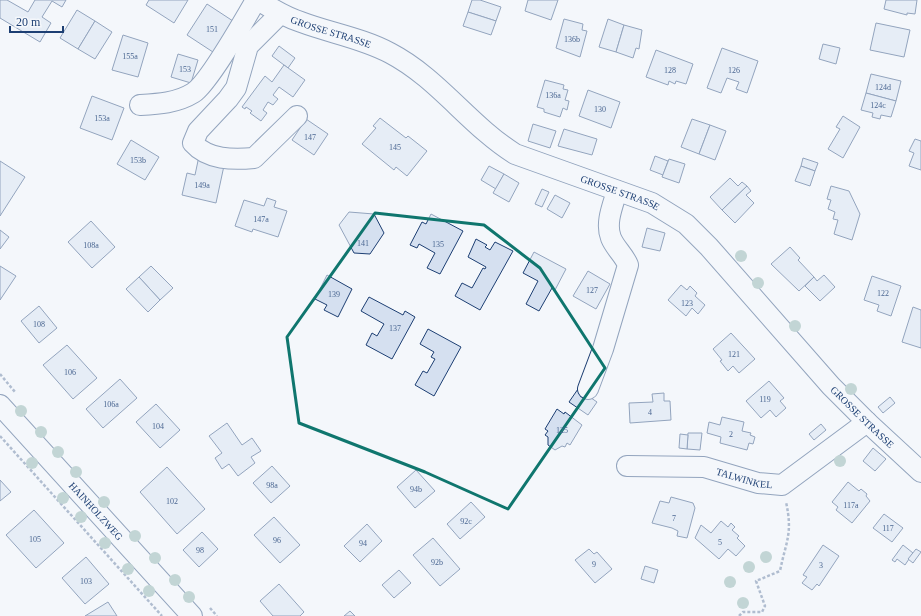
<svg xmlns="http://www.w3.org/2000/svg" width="921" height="616" font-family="Georgia,serif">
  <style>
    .building { fill: #d5e0f0; stroke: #1d3f73 }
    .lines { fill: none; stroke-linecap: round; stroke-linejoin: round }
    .minor-casing { stroke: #1d3f73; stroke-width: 22 }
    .path { stroke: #5e769c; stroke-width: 2.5; stroke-dasharray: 3 2; stroke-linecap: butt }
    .minor { stroke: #f4f7fb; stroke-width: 20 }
    .tree { fill: #86aba6 }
    .marked { fill: none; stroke: #0f766e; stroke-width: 3; stroke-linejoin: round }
    .labels { text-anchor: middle; stroke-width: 3; stroke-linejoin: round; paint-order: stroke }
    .number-label { font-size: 8px; fill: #4b6792 }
    .street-label { font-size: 10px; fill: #1d3f73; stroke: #f4f7fb }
  </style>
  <rect width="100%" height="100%" fill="#f4f7fb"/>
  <g class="building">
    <path d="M0,0H7L28,12L35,0H66L62,7L52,1L42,17L51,23L40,42L0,18Z"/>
    <path d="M149,0H188L174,23L146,5Z"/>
    <path d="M472,0H480L501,7L496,21L468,12Z"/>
    <path d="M528,0H558L551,20L525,11Z"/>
    <path d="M886,0H917L915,14L907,13V15L884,9Z"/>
    <path d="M207,4L236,23L216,54L187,35Z"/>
    <path d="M77,10L95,21L78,49L60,38Z"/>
    <path d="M468,12L496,21L491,35L463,26Z"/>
    <path d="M564,19L583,24L582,30L587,31L580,57L556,48Z"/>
    <path d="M608,19L624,25L616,52L599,47Z"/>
    <path d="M95,21L112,32L95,59L78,49Z"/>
    <path d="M876,23L910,30L904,57L870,50Z"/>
    <path d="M624,25L642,30L639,49L636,48L633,58L616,52Z"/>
    <path d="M123,35L148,43L138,77L112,70Z"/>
    <path d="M823,44L840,48L836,64L819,59Z"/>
    <path d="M279,46L295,58L288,68L272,56Z"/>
    <path d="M722,48L758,61L747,93L736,89L739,82L727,78L721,93L707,88Z"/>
    <path d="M656,50L693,64L686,84L676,81L675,84L669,81L668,85L646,77Z"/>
    <path d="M178,54L198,60L191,83L171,77Z"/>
    <path d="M284,65L305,80L293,97L279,87L273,95L278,99L273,105L268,102L263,110L267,113L261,121L250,113L252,111L246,107L245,109L242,107L265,76L272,82Z"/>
    <path d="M871,74L901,81L896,101L866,93Z"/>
    <path d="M545,80L564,85L563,89L568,90L565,100L569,101L567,110L563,108L560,117L544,112V109L537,107Z"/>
    <path d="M588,90L620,102L611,128L579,116Z"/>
    <path d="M866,93L896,101L891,117L881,115L880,119L872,117L873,113L861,110Z"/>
    <path d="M92,96L124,108L112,140L80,128Z"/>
    <path d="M843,116L860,127L843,158L828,149L840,129L836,127Z"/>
    <path d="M380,118L406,138L408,136L427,151L407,176L396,167L394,170L362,144L376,128L373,126Z"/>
    <path d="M306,119L328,134L314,155L292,140Z"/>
    <path d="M692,119L710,125L699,154L681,147Z"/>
    <path d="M533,124L556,131L550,148L528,141Z"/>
    <path d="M710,125L726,131L715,160L699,154Z"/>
    <path d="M564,129L597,139L592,155L558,146Z"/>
    <path d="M915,139L921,141V170L909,166L914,153L909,151Z"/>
    <path d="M131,140L159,157L145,180L117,164Z"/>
    <path d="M199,156L225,161L216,203L182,195L187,173L195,175Z"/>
    <path d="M655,156L668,161L663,175L650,170Z"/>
    <path d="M803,158L818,163L815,171L801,166Z"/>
    <path d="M669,159L685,164L679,183L662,177Z"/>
    <path d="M0,161L25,177L0,216Z"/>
    <path d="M489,166L504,174L496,189L481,180Z"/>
    <path d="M801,166L815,171L810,186L795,181Z"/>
    <path d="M504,174L519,183L509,202L493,193Z"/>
    <path d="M730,178L738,186L742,182L747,186L722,210L710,197Z"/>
    <path d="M747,186L751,191L746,195L754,203L735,223L722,210Z"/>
    <path d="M831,186L849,191L860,214L852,240L834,234L838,220L833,219L835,212L828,209L831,200L827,199Z"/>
    <path d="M542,189L549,192L542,207L535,204Z"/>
    <path d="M555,195L570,203L562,218L547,209Z"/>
    <path d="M267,198L276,201L274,207L287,211L278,237L253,229L252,232L235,226L244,200L264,206Z"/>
    <path d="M349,212L374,214L384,233L370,254L354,253L339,225Z"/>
    <path d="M431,214L463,231L440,274L427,268L435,253L419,244L417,248L410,245L422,222L426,224Z"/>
    <path d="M91,221L115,247L92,268L68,242Z"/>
    <path d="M647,228L665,233L660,251L642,247Z"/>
    <path d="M0,230L9,237L0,249Z"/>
    <path d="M476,239L487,245L485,247L490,250L495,242L513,251L480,310L455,296L462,283L472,288L483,268L485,269L486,267L468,257Z"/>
    <path d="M790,247L800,258L798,260L814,277L799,291L771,264Z"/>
    <path d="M534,252L566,269L555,290L552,288L539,311L526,304L538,281L523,273Z"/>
    <path d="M0,266L16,276L0,300Z"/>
    <path d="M151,266L173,288L160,300L139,277Z"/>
    <path d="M588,271L610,284L596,309L573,296Z"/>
    <path d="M327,275L352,289L338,317L324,310L327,305L315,299Z"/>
    <path d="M824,275L835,287L820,301L805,286L814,277L817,281Z"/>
    <path d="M872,276L901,286L891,316L877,311L879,305L864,300Z"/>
    <path d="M139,277L160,300L148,312L126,289Z"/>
    <path d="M681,285L687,290L690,286L697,293L695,296L705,305L698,314L692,308L686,316L668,300Z"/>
    <path d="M369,297L403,315L405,311L415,317L392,359L366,345L372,333L377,336L384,324L361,311Z"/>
    <path d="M39,306L57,328L39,343L21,321Z"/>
    <path d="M913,307L921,310V348L902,342Z"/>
    <path d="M428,329L461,347L434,396L415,385L423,371L427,373L435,359L431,357L434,352L420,344Z"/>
    <path d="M731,333L755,359L739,373L733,366L728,371L720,361L722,360L713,349Z"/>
    <path d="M67,345L97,378L73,399L43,365Z"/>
    <path d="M120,379L137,398L103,428L86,409Z"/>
    <path d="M769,381L784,398L780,401L786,408L776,417L770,410L761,418L746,401Z"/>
    <path d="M578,389L597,402L588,415L569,402Z"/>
    <path d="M664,393V401H670L671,420L630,423L629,403L653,402L652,394Z"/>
    <path d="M890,397L895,403L883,413L878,407Z"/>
    <path d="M156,404L180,430L160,448L136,422Z"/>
    <path d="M557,409L564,414L565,412L582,425L570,445L567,443L565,447L562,446L555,450L548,445V437L545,435L548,431L545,429Z"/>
    <path d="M722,417L744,422L742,431L751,433L750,435L755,437L753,444L749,443L747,450L720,443L721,437L707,433L709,422L720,425Z"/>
    <path d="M227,423L242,445L252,438L261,451L251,457L255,463L238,476L229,464L222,469L215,458L222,453L209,436Z"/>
    <path d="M821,424L826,430L814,440L809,434Z"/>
    <path d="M688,433H702L700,450L687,449Z"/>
    <path d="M680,434L688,435L687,449L679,448Z"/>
    <path d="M873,448L886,459L875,471L863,461Z"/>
    <path d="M272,466L290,486L271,503L253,483Z"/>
    <path d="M167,467L205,509L177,534L140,492Z"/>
    <path d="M416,470L435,491L415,508L397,487Z"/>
    <path d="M0,480L11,492L0,501Z"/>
    <path d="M848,482L859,491L861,489L867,494L866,496L870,501L852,523L836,510L838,507L832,502Z"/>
    <path d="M671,497L693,503L695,508L687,538L677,536L678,531L672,528L652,523L660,501L669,503Z"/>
    <path d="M471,502L485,517L460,539L447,524Z"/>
    <path d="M34,510L64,543L36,568L6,535Z"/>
    <path d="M884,514L903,528L892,542L873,528Z"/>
    <path d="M274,517L300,545L280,563L254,535Z"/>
    <path d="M721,521L728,527L731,523L735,527L732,530L739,536L737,538L745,546L736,556L728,549L719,559L695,538L701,525L711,533Z"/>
    <path d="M367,524L382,541L360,562L344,546Z"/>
    <path d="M202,532L218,549L199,567L183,550Z"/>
    <path d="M433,538L460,569L440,586L413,555Z"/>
    <path d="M823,545L839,556L819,586L817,584L812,590L802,583L807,577L803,575Z"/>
    <path d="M903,545L913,553L905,565L897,559L895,562L892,560Z"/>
    <path d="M589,549L594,554L597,552L612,569L595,583L575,560Z"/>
    <path d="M916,549L921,552L913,563L908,559Z"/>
    <path d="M86,557L109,584L85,604L62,578Z"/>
    <path d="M645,566L658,570L654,583L641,579Z"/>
    <path d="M399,570L411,583L394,598L382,585Z"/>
    <path d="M279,584L304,612L300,616H273L260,601Z"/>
    <path d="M108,602L117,616H85Z"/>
    <path d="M350,611L355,616H344Z"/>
  </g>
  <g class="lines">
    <g class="minor-casing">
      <g id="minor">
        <path id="s1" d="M258,0C272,9 285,17 301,22C330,33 362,38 390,53C438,78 469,125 515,154L652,203L686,224L709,247L831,386L867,422L921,472"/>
        <path d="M280,14L248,46L236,88L228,99L198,131L193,143C208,160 233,160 254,158L297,116"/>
        <path d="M140,105C158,104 177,103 193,93C208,84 245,19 256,0"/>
        <path d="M588,389L603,349L628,265C624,255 615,248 611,238C605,223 613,205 617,191"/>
        <path id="s2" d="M0,405L192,616"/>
        <path id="s3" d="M627,466L704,467L758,483L782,485L867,422"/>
      </g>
    </g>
    <g class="path">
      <path d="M0,374L15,392"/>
      <path d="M0,436L162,616"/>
      <path d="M210,608L217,616"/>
      <path d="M739,616L743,612H762L765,606L756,581L780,571C786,541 793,534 786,502"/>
    </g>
    <use href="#minor" class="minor"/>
  </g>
  <g class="tree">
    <circle cx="741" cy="256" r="6"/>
    <circle cx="758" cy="283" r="6"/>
    <circle cx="795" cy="326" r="6"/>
    <circle cx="851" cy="389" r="6"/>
    <circle cx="21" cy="411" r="6"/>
    <circle cx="41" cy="432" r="6"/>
    <circle cx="58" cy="452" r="6"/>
    <circle cx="840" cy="461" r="6"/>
    <circle cx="32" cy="463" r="6"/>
    <circle cx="76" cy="472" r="6"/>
    <circle cx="63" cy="498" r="6"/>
    <circle cx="104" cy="502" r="6"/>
    <circle cx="81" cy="517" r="6"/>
    <circle cx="135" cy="536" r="6"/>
    <circle cx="105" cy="543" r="6"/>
    <circle cx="766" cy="557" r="6"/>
    <circle cx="155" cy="558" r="6"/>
    <circle cx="749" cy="567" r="6"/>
    <circle cx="128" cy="569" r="6"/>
    <circle cx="175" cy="580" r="6"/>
    <circle cx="730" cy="582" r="6"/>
    <circle cx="149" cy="591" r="6"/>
    <circle cx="189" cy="597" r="6"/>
    <circle cx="743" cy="603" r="6"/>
  </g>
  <path d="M0 0H921V616H0ZM375,213L484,225L540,268L605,368L508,509L425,472L299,423L287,337Z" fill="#f4f7fb" fill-opacity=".55" fill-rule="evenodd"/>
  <path class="marked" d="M375,213L484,225L540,268L605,368L508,509L425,472L299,423L287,337Z"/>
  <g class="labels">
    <g class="number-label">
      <text x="212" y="32">151</text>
      <text x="572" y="42">136b</text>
      <text x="130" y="59">155a</text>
      <text x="185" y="72">153</text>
      <text x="670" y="73">128</text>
      <text x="734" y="73">126</text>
      <text x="883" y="90">124d</text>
      <text x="553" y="98">136a</text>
      <text x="878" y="108">124c</text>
      <text x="600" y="112">130</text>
      <text x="102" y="121">153a</text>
      <text x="310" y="140">147</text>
      <text x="395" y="150">145</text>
      <text x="138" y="163">153b</text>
      <text x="202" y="188">149a</text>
      <text x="261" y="222">147a</text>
      <text x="363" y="246">141</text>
      <text x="438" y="247">135</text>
      <text x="91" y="248">108a</text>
      <text x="592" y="293">127</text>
      <text x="883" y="296">122</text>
      <text x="334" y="297">139</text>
      <text x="687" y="306">123</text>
      <text x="39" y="327">108</text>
      <text x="395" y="331">137</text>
      <text x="734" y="357">121</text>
      <text x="70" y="375">106</text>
      <text x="765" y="402">119</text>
      <text x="111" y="407">106a</text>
      <text x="650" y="415">4</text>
      <text x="158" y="429">104</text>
      <text x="562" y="433">125</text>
      <text x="731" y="437">2</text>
      <text x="272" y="488">98a</text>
      <text x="416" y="492">94b</text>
      <text x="172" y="504">102</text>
      <text x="851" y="508">117a</text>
      <text x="674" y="521">7</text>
      <text x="466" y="524">92c</text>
      <text x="888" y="531">117</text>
      <text x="35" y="542">105</text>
      <text x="277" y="543">96</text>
      <text x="720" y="545">5</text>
      <text x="363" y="546">94</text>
      <text x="200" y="553">98</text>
      <text x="437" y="565">92b</text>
      <text x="594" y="567">9</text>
      <text x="821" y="568">3</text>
      <text x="86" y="584">103</text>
    </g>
    <g class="street-label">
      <text dy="4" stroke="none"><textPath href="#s1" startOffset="80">GROSSE STRASSE</textPath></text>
      <text dy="4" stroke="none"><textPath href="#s1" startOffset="416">GROSSE STRASSE</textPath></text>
      <text dy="4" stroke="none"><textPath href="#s1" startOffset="751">GROSSE STRASSE</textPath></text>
      <text dy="4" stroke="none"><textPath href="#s3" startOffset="119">TALWINKEL</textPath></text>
      <text dy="4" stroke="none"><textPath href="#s2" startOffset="143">HAINHOLZWEG</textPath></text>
    </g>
  </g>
  <path d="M10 26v6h53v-6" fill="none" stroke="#1d3f73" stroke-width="2"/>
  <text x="16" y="26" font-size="12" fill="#1d3f73" stroke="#f4f7fb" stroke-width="3" paint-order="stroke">20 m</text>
</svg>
